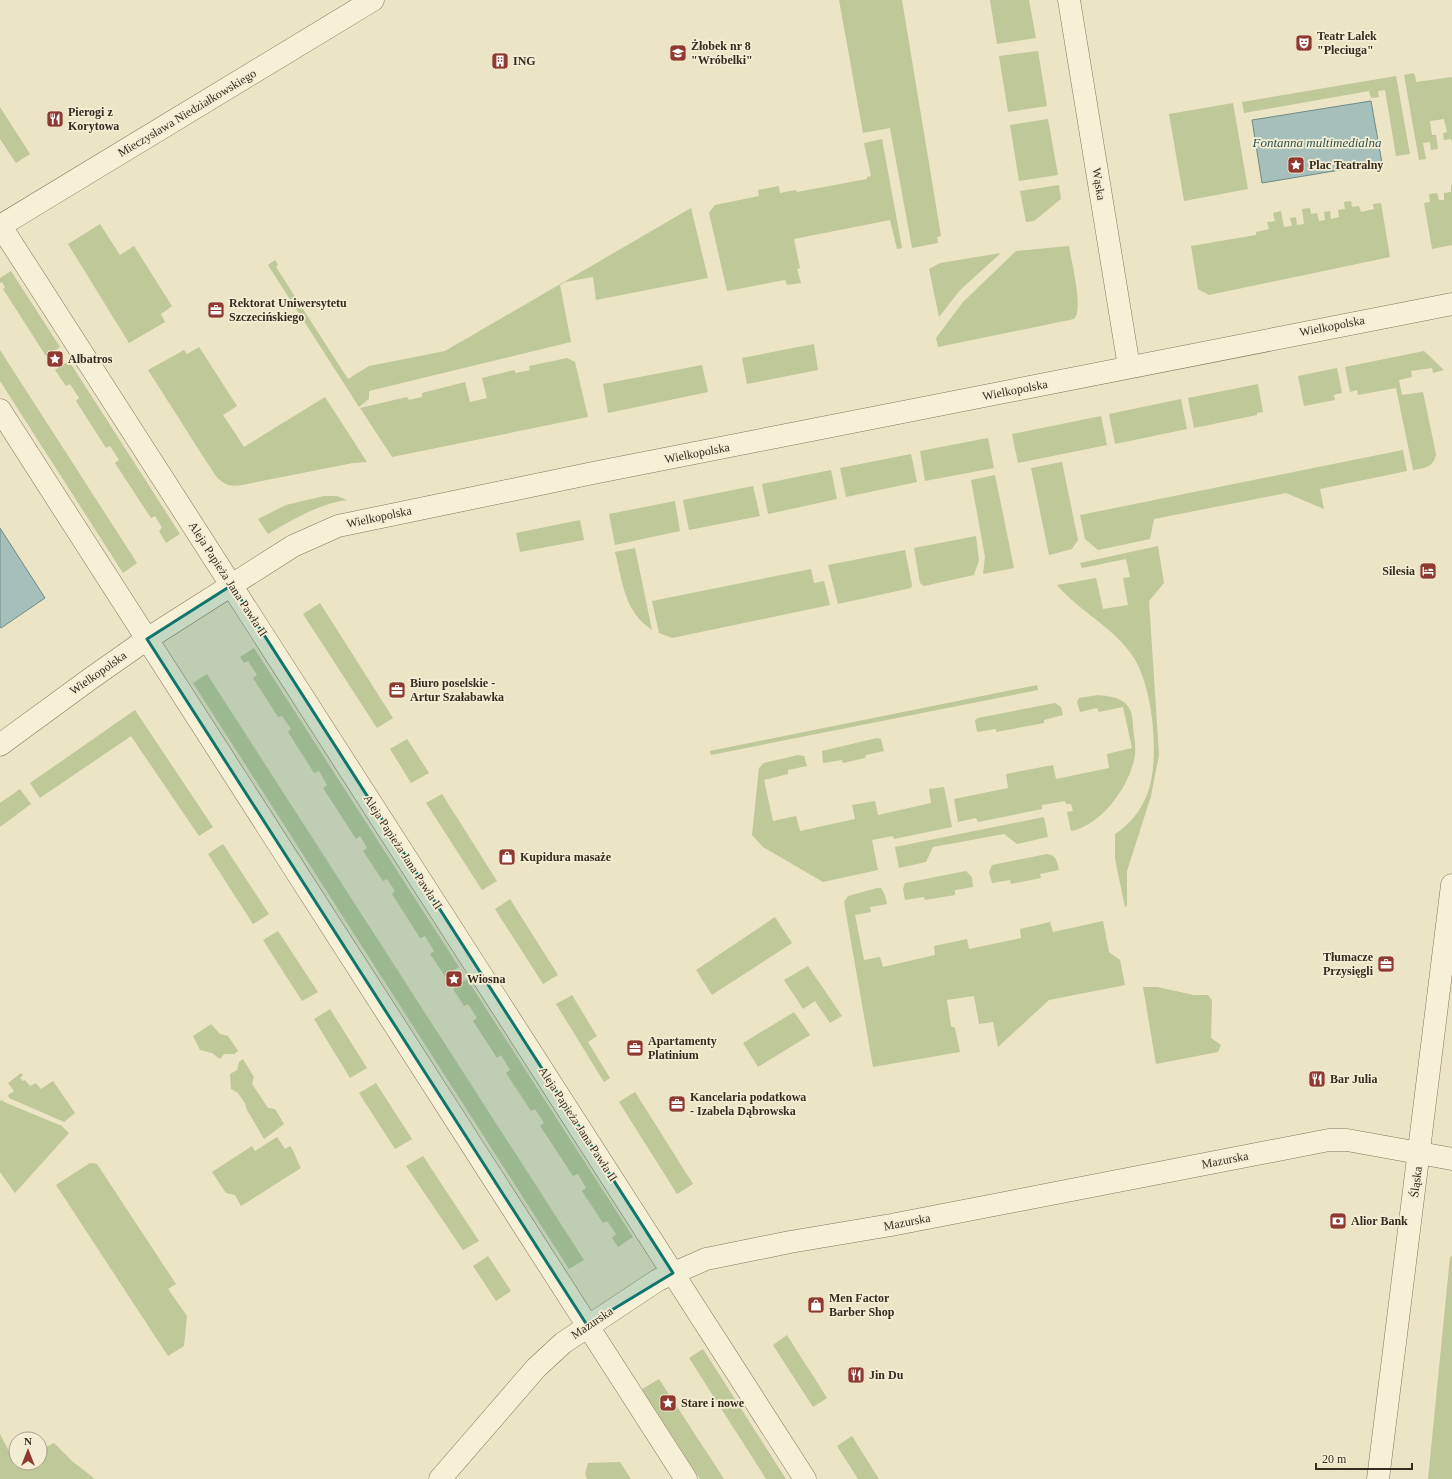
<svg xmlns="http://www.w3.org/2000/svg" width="1452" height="1479" font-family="'Times New Roman',serif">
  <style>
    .green { fill: #bec899 }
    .water { fill: #a6bfba; stroke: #6e8c88 }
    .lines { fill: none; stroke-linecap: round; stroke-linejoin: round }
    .minor-casing { stroke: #85765c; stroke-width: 23 }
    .tertiary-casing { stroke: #85765c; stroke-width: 23 }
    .minor { stroke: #f6f0d7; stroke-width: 22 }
    .tertiary { stroke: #f6f0d7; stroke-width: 22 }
    .marked { fill: #0f766e; fill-opacity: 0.2; stroke: #0f766e; stroke-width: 3; stroke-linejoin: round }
    .labels { text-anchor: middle; stroke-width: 3.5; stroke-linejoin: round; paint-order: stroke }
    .poi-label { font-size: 12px; font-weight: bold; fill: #362c1f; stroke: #f3edd4; text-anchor: start }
    .street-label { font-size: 12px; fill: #362c1f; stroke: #f3edd4 }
    .water-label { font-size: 13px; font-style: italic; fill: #2f5354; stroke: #f3edd4 }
  </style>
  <rect width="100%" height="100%" fill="#ebe4c5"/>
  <g class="green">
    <path d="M839,0H902L941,236L937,237L938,243L912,248L890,128L863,133Z"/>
    <path d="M990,0H1029L1036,38L997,44Z"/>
    <path d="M1038,51L1047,106L1008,112L999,56Z"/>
    <path d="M1413,73L1415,75L1416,82L1452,77V143L1451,139L1444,140L1443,133L1447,132L1444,119L1430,121L1432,135H1436L1438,149L1431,150L1430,142L1423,143L1426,159L1419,160L1404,75Z"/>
    <path d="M1396,76L1410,154L1396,156L1385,90L1378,91L1379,97L1371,98L1369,91L1244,113L1242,102Z"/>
    <path d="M1233,103L1248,189L1184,201L1169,114Z"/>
    <path d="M0,107L30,154L16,163L0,139Z"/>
    <path d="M1048,119L1058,175L1019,181L1010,125Z"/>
    <path d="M882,139L902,248L897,249L890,220L794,239L800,268L797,269L801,283L787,285L785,280L727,291L709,213L715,205L759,196L758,190L779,186L780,193L796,190L797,192L867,179V177L871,176L864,143Z"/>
    <path d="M1059,185L1061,199L1034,221L1026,222L1020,191Z"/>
    <path d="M1451,185H1452V245L1432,249L1424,203L1430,202L1429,194L1437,193L1439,200H1444V193L1451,192Z"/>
    <path d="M1351,201L1352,207L1359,206L1361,212L1374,209L1373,204L1381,203L1390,257L1209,295L1198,289L1191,246L1256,235V232L1269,229L1267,222L1275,221L1273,213L1281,211L1284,227L1292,226L1290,218L1296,217L1297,225L1304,224L1302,209L1310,208L1311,214L1317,213L1319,221L1325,220L1324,212L1330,211L1331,219L1339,217L1338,210L1345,209L1344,202Z"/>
    <path d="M691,208L708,278L596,300L593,277L565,282L560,285L571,342L369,391V399L359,407L268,265L275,260L278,265L276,267L348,379L369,366L445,351Z"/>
    <path d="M100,224L120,255L134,246L172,306L161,314L165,322L129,343L68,244Z"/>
    <path d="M1069,246C1071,260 1084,310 1074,319L938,347L936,338L963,302L1016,251Z"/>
    <path d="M1001,253L960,290L939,317L929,269L940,263Z"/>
    <path d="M11,271L60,347L46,356L3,289L5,287L2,282L0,283V278Z"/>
    <path d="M814,344L818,370L747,384L742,358Z"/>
    <path d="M199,347L237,406L223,415L244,447L325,397L367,462L353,463L242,485C229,487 224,485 215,475L148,370L184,350L187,354Z"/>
    <path d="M0,350L137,563L123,573L0,381Z"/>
    <path d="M1424,351L1444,370L1433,373L1432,368L1411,371L1412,377L1399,380L1402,395L1423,392L1436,454C1434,467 1425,468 1413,470L1396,388L1358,395L1357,390L1350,392L1345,367Z"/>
    <path d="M567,358L575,362L588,417L392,457L360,408L407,397L409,400L422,397V393L465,382L470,402L487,398L482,378L514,370L516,373L530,370L529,366Z"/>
    <path d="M69,361L180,534L166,543L159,531L162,528L155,516L151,518L115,463L119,460L110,446L106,448L76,401L79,398L70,384L66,386L55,370Z"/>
    <path d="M702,365L708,392L608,413L603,384Z"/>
    <path d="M1337,368L1342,393L1334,395L1335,400L1304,406L1298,376Z"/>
    <path d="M1258,384L1263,412L1257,413V415L1194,428L1188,398Z"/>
    <path d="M1181,399L1187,429L1115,444L1109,414Z"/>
    <path d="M1101,416L1107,445L1018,463L1012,434Z"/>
    <path d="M988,438L994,468L925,481L920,451Z"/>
    <path d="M1403,450L1407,471L1320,489L1324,509L1286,493L1154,519L1150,539L1098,550L1085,539L1080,515Z"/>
    <path d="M911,454L917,482L846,497L840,468Z"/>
    <path d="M1062,462L1078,540L1072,549L1049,555L1031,468Z"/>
    <path d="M831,470L837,499L768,514L762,484Z"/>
    <path d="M995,475L1014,568L983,574L985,557L971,480Z"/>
    <path d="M753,486L760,516L689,530L683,500Z"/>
    <path d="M324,496H337L347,500C318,504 292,520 268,534L258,519L286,505Z"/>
    <path d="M675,501L680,531L615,545L609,514Z"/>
    <path d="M580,520L584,540L520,552L516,533Z"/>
    <path d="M976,536L979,560L974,575L924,586L920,583L914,548Z"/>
    <path d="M1158,546L1164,583L1149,601L1159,755L1151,796L1127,871V906L1125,907L1115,859V834C1130,825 1142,809 1148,792C1160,758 1153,688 1134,658C1114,627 1080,612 1057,585L1096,578L1103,609L1128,605L1123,578L1130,577L1126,559L1082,568L1080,563Z"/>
    <path d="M635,548L652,630C624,611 623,583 615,552Z"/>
    <path d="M905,550L912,585L911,588L838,604L828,565Z"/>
    <path d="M811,569L814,583L824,581L830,605L672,638L659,633L652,601Z"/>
    <path d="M320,603L393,718L377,728L303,614Z"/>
    <path d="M254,648L459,967L445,976L430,954L434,951L425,936L420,938L392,894L395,891L387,879L383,881L363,851L367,848L360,836L356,839L323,788L327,785L319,771L314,773L288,732L291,729L282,716L278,717L253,678L257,675L248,661L244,663L240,657Z"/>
    <path d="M207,674L584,1260L569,1269L193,683Z"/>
    <path d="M1037,685L1038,690L711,755L710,751Z"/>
    <path d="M1098,695C1107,696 1120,697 1126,704C1132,710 1133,719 1133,727C1134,736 1136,746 1135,755C1130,786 1102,825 1071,831L1067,812L1073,811L1071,804H1066L1065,801L1042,805V809L978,822L976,818L958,822L954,799L1008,788L1006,774L1053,765L1056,779L1109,768L1107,754L1132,748L1123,707L1099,712L1097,708L1080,712L1077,702L1079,698Z"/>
    <path d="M1055,703L1061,707L1063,715L1044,720V723L996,732V729L977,732L975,720L978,718Z"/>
    <path d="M135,710L213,827L199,836L131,736L40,798L30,783Z"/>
    <path d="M877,738L881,739L884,751L866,755L865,758L843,763L842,760L823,763L822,751Z"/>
    <path d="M407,739L429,773L411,783L390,749Z"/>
    <path d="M798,755L804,756L807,766L788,770V774L764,780L773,821L796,816L800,831L855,819L852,805L875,801L878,815L931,803L929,789L944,787L952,827L894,839L893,836L872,840L878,870L823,882L763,847L752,835L759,768L764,763Z"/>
    <path d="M20,789L31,804L0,827V803Z"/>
    <path d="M442,794L497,881L482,890L426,803Z"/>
    <path d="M1044,817L1048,837L1017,844L1004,834L933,847L926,862L899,868L895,847Z"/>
    <path d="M223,844L269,914L253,924L208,854Z"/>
    <path d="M1047,854C1057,855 1057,862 1059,870L1040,874L1041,878L1011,884L1010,880L992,883L989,872L992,865Z"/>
    <path d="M966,871L972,877L973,887L955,890V895L925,900L924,897L905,900L903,889L905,883Z"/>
    <path d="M877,888H881L885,895L887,904L870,907L871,912L855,915L864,960L880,957L883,967L935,955L934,946L967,939L969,949L1021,938L1020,929L1050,922L1053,932L1103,921L1109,952L1120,960L1125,985L1049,1000L998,1047L993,1022L979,1024L974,996L947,1000L951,1026L955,1028L960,1052L873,1067L844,902L848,896Z"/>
    <path d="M510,899L558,975L543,984L495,909Z"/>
    <path d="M775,917L792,943L712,995L696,970Z"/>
    <path d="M278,931L318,992L302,1001L263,940Z"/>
    <path d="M808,966L842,1016L830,1023L815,1001L803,1009L784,980Z"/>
    <path d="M467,979L633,1237L618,1247L612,1238L616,1234L607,1221L603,1223L582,1191L586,1188L578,1174L573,1176L540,1126L544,1123L535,1109L531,1111L506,1073L510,1070L501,1055L497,1058L473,1021L477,1018L468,1004L464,1006L453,989Z"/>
    <path d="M1143,987H1157L1194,995H1208L1212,1000L1211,1038L1221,1045L1218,1052L1156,1064Z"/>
    <path d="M572,995L597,1036L588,1042L610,1078L604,1082L556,1004Z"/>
    <path d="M330,1009L367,1068L350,1078L314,1019Z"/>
    <path d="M794,1012L810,1035L758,1067L743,1043Z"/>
    <path d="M211,1024L220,1034L228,1036L238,1051L234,1054H224L220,1059L212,1053L200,1050L193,1036Z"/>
    <path d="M243,1059L254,1077L252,1084L268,1108L275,1109L284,1124L264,1139L247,1110L245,1103L238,1093L231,1089L230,1074L237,1070L239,1062Z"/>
    <path d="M21,1073L23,1075L20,1078L23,1081L25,1080L30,1086L36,1083L41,1089L53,1081L75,1113L64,1122L9,1098L8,1095L14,1091L8,1083Z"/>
    <path d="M376,1083L412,1139L395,1149L359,1093Z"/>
    <path d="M635,1092L693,1184L677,1194L619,1102Z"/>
    <path d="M2,1100L4,1102L62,1126L69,1133L15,1193L0,1172V1101Z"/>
    <path d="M277,1137L285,1149L290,1146C294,1151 297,1161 301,1168L241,1206L235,1195L226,1193L212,1172L252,1146L255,1151Z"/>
    <path d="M423,1156L479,1241L463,1250L406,1166Z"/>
    <path d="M90,1163L97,1164L176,1284L168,1289L187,1316L184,1346L168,1356L56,1185Z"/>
    <path d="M488,1256L511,1291L496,1301L473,1266Z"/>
    <path d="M1452,1256V1479H1428L1450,1257Z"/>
    <path d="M787,1335L827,1398L813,1407L773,1345Z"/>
    <path d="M703,1349L786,1479H766L689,1358Z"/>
    <path d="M659,1379L724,1479H700L642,1389Z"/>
    <path d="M0,1434L15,1463H40V1450L54,1443L72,1461L95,1479H0Z"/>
    <path d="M852,1436L879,1479H858L837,1446Z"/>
    <path d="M620,1462L631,1479H587L585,1474L588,1463Z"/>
  </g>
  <g class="water">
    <path d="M1371,101L1382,163L1262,183L1252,120Z"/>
    <path d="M0,528L45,598L1,628L0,627Z"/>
  </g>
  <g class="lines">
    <g class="minor-casing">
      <g id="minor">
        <path d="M1069,0L1129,367"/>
        <path d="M0,226L373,0"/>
        <path d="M0,745L90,679L147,639L293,546L338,526L593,473L1452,304"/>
        <path d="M440,1479L536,1368L563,1343L658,1280L706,1259L790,1242L891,1225L1329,1140H1347L1452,1159"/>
        <path d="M1378,1479L1452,885"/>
      </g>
    </g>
    <g class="tertiary-casing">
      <g id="tertiary">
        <path d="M0,225L805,1479"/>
        <path d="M0,410L686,1479"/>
      </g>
    </g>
    <use href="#minor" class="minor"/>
    <use href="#tertiary" class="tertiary"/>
  </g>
  <path class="marked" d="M232,585L673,1273L587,1325L147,639Z"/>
  <defs>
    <g id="theatre-square" transform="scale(0.9)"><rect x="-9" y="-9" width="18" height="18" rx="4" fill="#903930" stroke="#f3edd4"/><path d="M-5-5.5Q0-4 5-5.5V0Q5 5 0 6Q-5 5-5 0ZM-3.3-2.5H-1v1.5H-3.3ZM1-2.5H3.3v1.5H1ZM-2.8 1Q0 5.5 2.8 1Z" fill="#fff"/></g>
    <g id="school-square" transform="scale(0.9)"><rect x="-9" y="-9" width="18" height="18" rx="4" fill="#903930" stroke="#f3edd4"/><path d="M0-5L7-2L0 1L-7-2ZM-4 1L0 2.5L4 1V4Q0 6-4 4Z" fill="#fff"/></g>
    <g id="building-square" transform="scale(0.9)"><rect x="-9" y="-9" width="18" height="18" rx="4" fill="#903930" stroke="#f3edd4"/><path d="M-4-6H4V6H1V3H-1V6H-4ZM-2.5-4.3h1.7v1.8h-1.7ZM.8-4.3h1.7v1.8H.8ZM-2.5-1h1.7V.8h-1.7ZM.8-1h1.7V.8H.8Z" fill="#fff"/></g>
    <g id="restaurant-square" transform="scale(0.9)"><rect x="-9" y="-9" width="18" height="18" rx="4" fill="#903930" stroke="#f3edd4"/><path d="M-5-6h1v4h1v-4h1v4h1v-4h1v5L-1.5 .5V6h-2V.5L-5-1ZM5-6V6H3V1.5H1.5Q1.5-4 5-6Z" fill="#fff"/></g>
    <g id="sight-square" transform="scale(0.9)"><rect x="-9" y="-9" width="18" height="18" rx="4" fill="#903930" stroke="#f3edd4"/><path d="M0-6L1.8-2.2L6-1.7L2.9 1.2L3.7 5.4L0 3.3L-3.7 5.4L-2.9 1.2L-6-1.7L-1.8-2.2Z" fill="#fff"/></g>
    <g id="office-square" transform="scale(0.9)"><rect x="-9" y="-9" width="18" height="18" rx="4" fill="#903930" stroke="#f3edd4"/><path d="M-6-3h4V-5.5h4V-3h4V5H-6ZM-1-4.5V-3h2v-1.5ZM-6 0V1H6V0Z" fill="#fff"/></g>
    <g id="hotel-square" transform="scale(0.9)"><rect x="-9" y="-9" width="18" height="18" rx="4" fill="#903930" stroke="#f3edd4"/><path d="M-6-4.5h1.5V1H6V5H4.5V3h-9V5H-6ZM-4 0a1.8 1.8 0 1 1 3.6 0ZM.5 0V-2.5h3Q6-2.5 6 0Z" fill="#fff"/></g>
    <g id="shop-square" transform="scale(0.9)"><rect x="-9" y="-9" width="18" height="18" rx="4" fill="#903930" stroke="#f3edd4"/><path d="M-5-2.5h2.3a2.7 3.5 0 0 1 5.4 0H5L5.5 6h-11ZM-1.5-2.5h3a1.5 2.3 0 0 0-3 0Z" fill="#fff"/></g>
    <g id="bank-square" transform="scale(0.9)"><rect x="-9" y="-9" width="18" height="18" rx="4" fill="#903930" stroke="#f3edd4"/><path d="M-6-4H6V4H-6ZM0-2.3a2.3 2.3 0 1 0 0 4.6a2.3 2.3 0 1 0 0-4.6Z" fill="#fff"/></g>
  </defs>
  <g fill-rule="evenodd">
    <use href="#theatre-square" x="1304" y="43"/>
    <use href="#school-square" x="678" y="53"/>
    <use href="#building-square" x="500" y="61"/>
    <use href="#restaurant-square" x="55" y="119"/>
    <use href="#sight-square" x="1296" y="165"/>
    <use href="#office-square" x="216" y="310"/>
    <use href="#sight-square" x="55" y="359"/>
    <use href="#hotel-square" x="1428" y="571"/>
    <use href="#office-square" x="397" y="690"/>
    <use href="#shop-square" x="507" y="857"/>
    <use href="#office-square" x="1386" y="964"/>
    <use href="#sight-square" x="454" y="979"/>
    <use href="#office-square" x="635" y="1048"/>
    <use href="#restaurant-square" x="1317" y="1079"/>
    <use href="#office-square" x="677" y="1104"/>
    <use href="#bank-square" x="1338" y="1221"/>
    <use href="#shop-square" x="816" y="1305"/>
    <use href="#restaurant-square" x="856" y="1375"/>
    <use href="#sight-square" x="668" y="1403"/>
  </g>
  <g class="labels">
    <g class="poi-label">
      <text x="1317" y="40">Teatr Lalek<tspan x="1317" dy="14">"Pleciuga"</tspan></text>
      <text x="691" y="50">Żłobek nr 8<tspan x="691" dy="14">"Wróbelki"</tspan></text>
      <text x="513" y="65">ING</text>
      <text x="68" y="116">Pierogi z<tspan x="68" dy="14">Korytowa</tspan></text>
      <text x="1309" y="169">Plac Teatralny</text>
      <text x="229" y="307">Rektorat Uniwersytetu<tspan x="229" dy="14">Szczecińskiego</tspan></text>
      <text x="68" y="363">Albatros</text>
      <text x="1415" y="575" text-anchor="end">Silesia</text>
      <text x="410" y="687">Biuro poselskie -<tspan x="410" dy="14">Artur Szałabawka</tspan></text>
      <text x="520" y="861">Kupidura masaże</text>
      <text x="1373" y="961" text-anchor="end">Tłumacze<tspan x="1373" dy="14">Przysięgli</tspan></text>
      <text x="467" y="983">Wiosna</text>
      <text x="648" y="1045">Apartamenty<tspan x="648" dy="14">Platinium</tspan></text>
      <text x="1330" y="1083">Bar Julia</text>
      <text x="690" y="1101">Kancelaria podatkowa<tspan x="690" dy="14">- Izabela Dąbrowska</tspan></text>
      <text x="1351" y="1225">Alior Bank</text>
      <text x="829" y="1302">Men Factor<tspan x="829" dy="14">Barber Shop</tspan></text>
      <text x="869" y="1379">Jin Du</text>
      <text x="681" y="1407">Stare i nowe</text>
    </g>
    <g class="street-label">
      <text transform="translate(187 113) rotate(-31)" y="4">Mieczysława Niedziałkowskiego</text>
      <text transform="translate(1099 184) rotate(81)" y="4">Wąska</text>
      <text transform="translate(1332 326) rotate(-11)" y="4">Wielkopolska</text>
      <text transform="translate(1015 390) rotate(-11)" y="4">Wielkopolska</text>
      <text transform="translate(697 453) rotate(-11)" y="4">Wielkopolska</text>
      <text transform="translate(379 517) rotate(-12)" y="4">Wielkopolska</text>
      <text transform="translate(228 579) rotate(57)" y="4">Aleja Papieża Jana Pawła II</text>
      <text transform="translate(98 673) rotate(-35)" y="4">Wielkopolska</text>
      <text transform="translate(403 852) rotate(57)" y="4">Aleja Papieża Jana Pawła II</text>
      <text transform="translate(578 1124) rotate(57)" y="4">Aleja Papieża Jana Pawła II</text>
      <text transform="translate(1225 1160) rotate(-11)" y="4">Mazurska</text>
      <text transform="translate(1416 1182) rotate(-83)" y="4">Śląska</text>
      <text transform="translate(907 1222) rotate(-11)" y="4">Mazurska</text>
      <text transform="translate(592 1323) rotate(-34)" y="4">Mazurska</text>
    </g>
    <g class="water-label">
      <text x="1317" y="147">Fontanna multimedialna</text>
    </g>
  </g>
  <g transform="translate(28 1451)"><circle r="19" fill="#f3edd4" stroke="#a7a08c"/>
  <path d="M0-3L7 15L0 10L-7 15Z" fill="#903930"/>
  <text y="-6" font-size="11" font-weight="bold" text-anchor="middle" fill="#362c1f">N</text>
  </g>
  <path d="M1316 1463v6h96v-6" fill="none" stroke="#362c1f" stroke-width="2"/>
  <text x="1322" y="1463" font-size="12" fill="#362c1f" stroke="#f3edd4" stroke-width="3" paint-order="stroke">20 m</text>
</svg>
